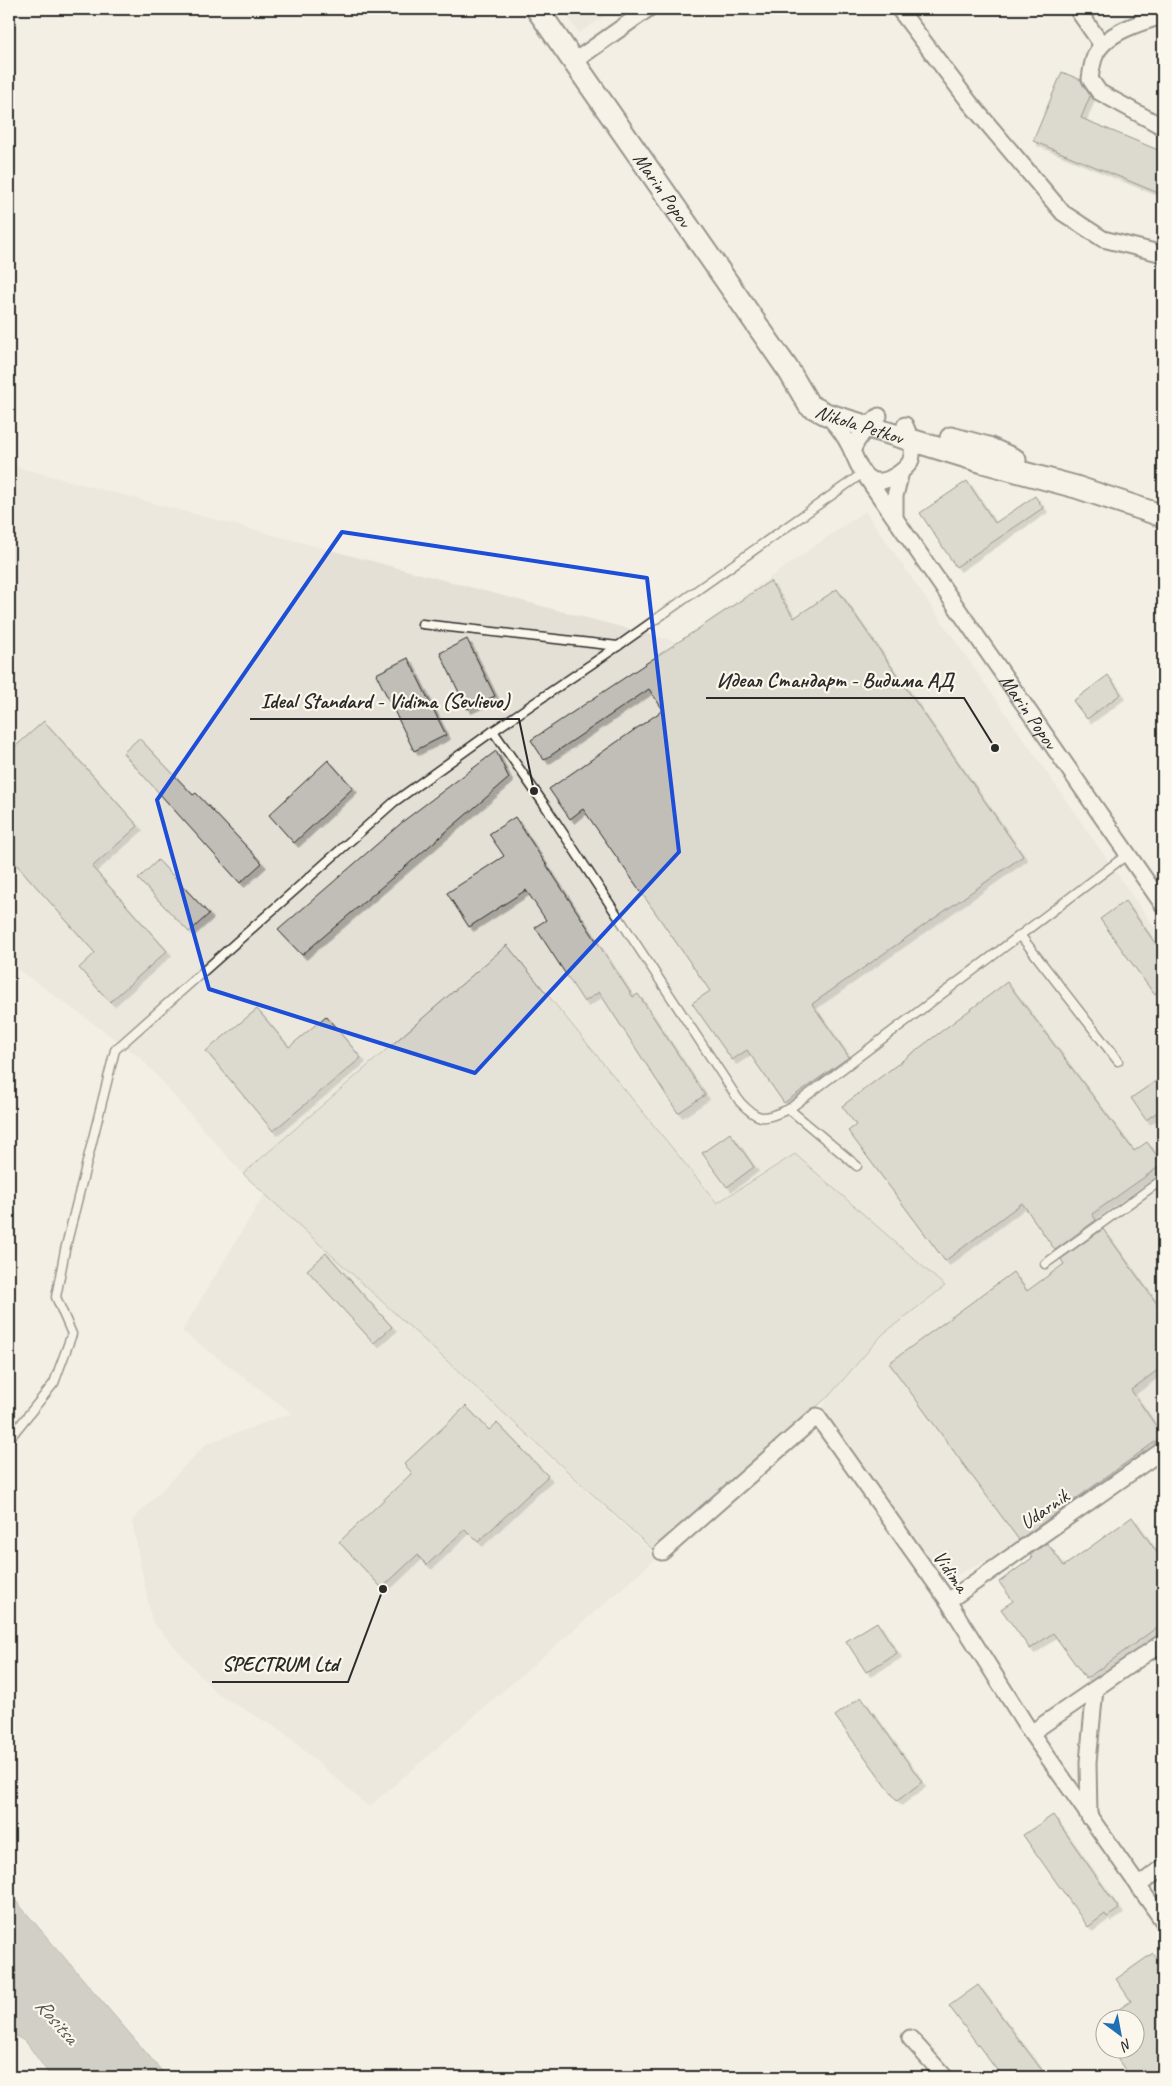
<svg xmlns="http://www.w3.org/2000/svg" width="1172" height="2086" font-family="Caveat,sans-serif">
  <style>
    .built { fill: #e4e0d6 }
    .green { fill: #d5d2c9; stroke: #807e7a }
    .water { fill: #aca9a2; stroke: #787772 }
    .building { fill: #c0beb6; stroke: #2b2b2b; filter: url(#shadow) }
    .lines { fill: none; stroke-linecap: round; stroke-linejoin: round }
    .service-casing { stroke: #2b2b2b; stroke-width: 11 }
    .minor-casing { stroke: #2b2b2b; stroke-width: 19 }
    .secondary-casing { stroke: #2b2b2b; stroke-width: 25 }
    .service { stroke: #fbf7ec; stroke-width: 8 }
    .minor { stroke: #fbf7ec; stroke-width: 15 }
    .secondary { stroke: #fbf7ec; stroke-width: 21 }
    .marked { fill: none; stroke: #1d4ed8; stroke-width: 4; stroke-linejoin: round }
    .labels { text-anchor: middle; stroke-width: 4.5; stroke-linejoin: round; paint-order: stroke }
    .street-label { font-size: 20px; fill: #2b2b2b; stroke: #fbf7ec }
    .water-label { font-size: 21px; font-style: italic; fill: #585755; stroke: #fbf7ec }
    .leader { fill: none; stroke: #2b2b2b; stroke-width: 2 }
    .callout-dot { fill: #2b2b2b; stroke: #fbf7ec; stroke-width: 2 }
    .callout-label { font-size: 21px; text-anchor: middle; font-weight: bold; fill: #2b2b2b; stroke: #fbf7ec; stroke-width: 4.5; stroke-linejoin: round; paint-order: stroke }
  </style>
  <defs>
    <filter id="shadow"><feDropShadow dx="4.5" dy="4.5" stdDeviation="0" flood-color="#0004"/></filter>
  </defs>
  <rect width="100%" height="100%" fill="#f3efe4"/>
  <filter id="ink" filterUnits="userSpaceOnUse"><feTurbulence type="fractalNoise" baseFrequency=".02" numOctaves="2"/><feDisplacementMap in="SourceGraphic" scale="10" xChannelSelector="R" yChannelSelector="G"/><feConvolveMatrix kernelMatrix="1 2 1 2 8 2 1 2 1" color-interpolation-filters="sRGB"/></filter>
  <g filter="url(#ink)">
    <g class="built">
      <path d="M562,9H615L579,33Z"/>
      <path d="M9,465L678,642L865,511L1163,940V1448L1021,1543L937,1585L817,1416L829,1396L883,1334L944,1286L717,1203L507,945L243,1174L140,1057L9,963Z"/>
      <path d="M265,1193L658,1557L369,1807L282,1731L216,1693L152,1621L132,1521L206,1444L292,1413L182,1331Z"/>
    </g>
    <path class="green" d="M507,945L717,1203L795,1154L945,1286L883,1334L829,1396L652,1549L243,1174Z"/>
    <path class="water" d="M9,1893L167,2077H51L26,2042L9,2032Z"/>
    <g class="building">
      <path d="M1062,72L1081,80L1090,96L1081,118L1163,152V195L1033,141Z"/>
      <path d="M967,481L995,523L1035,496L1043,508L956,567L920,513Z"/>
      <path d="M770,581L794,618L837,589L1023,856L812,1004L849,1057L784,1103L747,1050L732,1060L692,1003L710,991L583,809L570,819L549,789L663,710L649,689L544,760L531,740Z"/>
      <path d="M467,639L495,696L467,709L440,653Z"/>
      <path d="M408,658L446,735L414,751L376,674Z"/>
      <path d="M1108,675L1121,694L1087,719L1073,701Z"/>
      <path d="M44,721L138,826L92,867L167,951L110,1002L79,968L95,953L9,856V752Z"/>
      <path d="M139,738L193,795L196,793L262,863L240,883L123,753Z"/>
      <path d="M496,751L509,778L302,955L278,930L406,819Z"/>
      <path d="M328,760L353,788L294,843L269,815Z"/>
      <path d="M515,817L633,997L638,994L705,1095L678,1113L599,992L584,1002L535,927L546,920L526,890L469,927L447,893L504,856L489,834Z"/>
      <path d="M158,860L209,914L189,932L138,879Z"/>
      <path d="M1125,901L1163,954V988L1154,994L1100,919Z"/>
      <path d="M1007,982L1134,1151L1147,1142L1163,1164L1092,1214L1096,1220L1055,1250L1022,1203L945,1261L848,1131L856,1125L842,1106Z"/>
      <path d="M257,1009L289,1047L326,1016L361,1058L273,1131L206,1051Z"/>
      <path d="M1163,1076V1108L1146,1120L1131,1098Z"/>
      <path d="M730,1133L754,1167L727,1187L702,1153Z"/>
      <path d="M1103,1229L1163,1312V1366L1131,1390L1163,1436L1019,1540L889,1363L1013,1272L1027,1291L1064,1264L1061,1259Z"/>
      <path d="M326,1253L392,1327L374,1343L307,1270Z"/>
      <path d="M466,1406L489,1430L497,1423L548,1476L478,1542L465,1529L427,1565L417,1555L382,1588L339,1542L412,1473L404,1464Z"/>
      <path d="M1132,1517L1163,1561V1623L1086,1679L1053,1633L1030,1649L1001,1609L1013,1601L999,1582L1032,1558L1030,1555L1047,1543L1064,1566Z"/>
      <path d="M877,1622L897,1653L866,1672L846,1641Z"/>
      <path d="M861,1697L922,1782L897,1801L835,1716Z"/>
      <path d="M1053,1815L1119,1909L1107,1917L1105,1914L1088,1927L1023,1835Z"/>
      <path d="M1153,1953L1163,1969V2077H1130L1110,2048H1134V2018H1106L1131,2001L1116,1979Z"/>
      <path d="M978,1985L1047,2077H1002L949,2006Z"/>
    </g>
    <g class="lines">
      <g class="service-casing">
        <g id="service">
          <path d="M422,624L618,646"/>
          <path d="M493,731L544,804L740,1102C760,1123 764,1119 789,1109L1128,854"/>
          <path d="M1020,935L1118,1061"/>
          <path d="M789,1109L857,1166"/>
          <path d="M1045,1264L1163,1179"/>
          <path d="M9,1439L54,1383L72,1334L56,1297L65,1250L115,1050L394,802L493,731L618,646L863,473"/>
        </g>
      </g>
      <g class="minor-casing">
        <g id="minor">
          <path d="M899,9L970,103L1063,213L1103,239L1163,254"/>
          <path d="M1077,9L1102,45"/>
          <path d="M1163,16C1141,22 1104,33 1095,56C1092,63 1091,72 1090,79L1099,92L1163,127"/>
          <path d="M573,62L648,9"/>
          <path d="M827,415C835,424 843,432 848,443C858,459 861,490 889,479C895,476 903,471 908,465C917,454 910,436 905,425"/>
          <path d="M852,451C858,436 868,426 879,416"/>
          <path id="s1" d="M867,478L1163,905"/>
          <path d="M895,517V496L901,472"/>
          <path d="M662,1552L817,1416L948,1601L1031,1733L1163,1921"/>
          <path d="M948,1601L1163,1450"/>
          <path d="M1031,1733L1163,1642"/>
          <path d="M1089,1817L1088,1762L1095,1689"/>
          <path d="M1138,1886L1163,1867"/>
          <path d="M910,2038L945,2077"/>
        </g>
      </g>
      <g class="secondary-casing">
        <g id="secondary">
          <path id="s2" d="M537,9L789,371L809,405L826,414L983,462L1076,487L1163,516"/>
          <path d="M951,438L988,448L1015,460"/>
        </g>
      </g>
      <use href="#service" class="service"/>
      <use href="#minor" class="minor"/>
      <use href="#secondary" class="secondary"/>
    </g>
  </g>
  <path d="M0 0H1172V2086H0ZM342,532L647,578L679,852L475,1073L209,989L157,800Z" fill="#f3efe4" fill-opacity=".55" fill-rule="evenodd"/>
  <path class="marked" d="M342,532L647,578L679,852L475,1073L209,989L157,800Z"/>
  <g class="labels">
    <g class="street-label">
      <text dy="7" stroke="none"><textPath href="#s2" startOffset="220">Marin Popov</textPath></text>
      <text dy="7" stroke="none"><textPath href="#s2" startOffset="535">Nikola Petkov</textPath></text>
      <text dy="7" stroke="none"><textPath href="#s1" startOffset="284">Marin Popov</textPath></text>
      <text transform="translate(1044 1509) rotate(-35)" y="7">Udarnik</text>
      <text transform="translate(951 1571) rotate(55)" y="7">Vidima</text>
    </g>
    <g class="water-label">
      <text transform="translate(57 2021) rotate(49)" y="7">Rositsa</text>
    </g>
  </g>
  <path class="leader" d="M995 748L964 698H706M534 791L519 719H250M383 1589L348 1682H212"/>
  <g class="callout-dot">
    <circle cx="995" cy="748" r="5"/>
    <circle cx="534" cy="791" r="5"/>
    <circle cx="383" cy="1589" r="5"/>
  </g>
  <g class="callout-label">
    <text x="835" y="687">Идеал Стандарт - Видима АД</text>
    <text x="385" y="708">Ideal Standard - Vidima (Sevlievo)</text>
    <text x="280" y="1671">SPECTRUM Ltd</text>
  </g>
  <rect width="1172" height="2086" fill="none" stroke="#fbf7ec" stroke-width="30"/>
  <rect x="15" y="15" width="1142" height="2056" fill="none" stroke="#2b2b2b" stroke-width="2" filter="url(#ink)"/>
  <g transform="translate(1120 2034) rotate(148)"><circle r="24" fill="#fbf7ec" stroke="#a8a59f"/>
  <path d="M0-4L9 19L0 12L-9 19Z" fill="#1f6fb2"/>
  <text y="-8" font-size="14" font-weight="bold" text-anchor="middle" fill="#2b2b2b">N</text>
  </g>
</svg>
